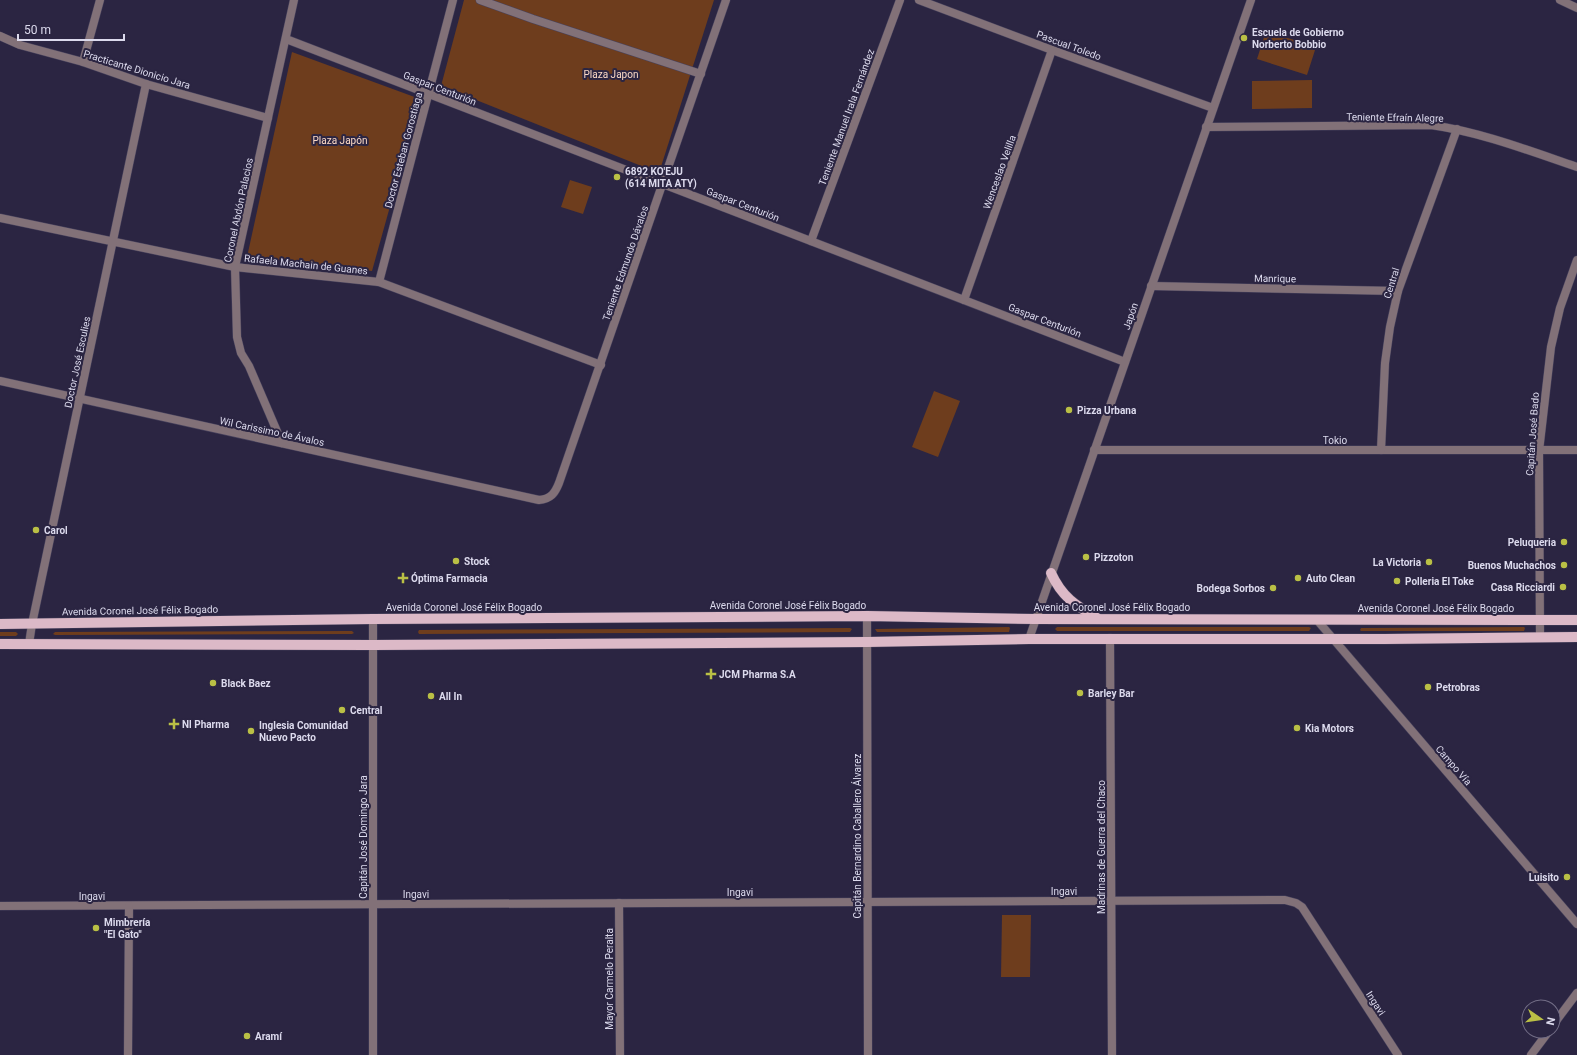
<svg xmlns="http://www.w3.org/2000/svg" width="1577" height="1055" font-family="Roboto,sans-serif">
  <style>
    .green { fill: #6e3d1d }
    .lines { fill: none; stroke-linecap: round; stroke-linejoin: round }
    .minor-casing { stroke: #47425d; stroke-width: 9 }
    .tertiary-casing { stroke: #47425d; stroke-width: 9 }
    .primary-casing { stroke: #47425d; stroke-width: 11 }
    .minor { stroke: #827178; stroke-width: 8 }
    .tertiary { stroke: #827178; stroke-width: 8 }
    .primary { stroke: #dcb9c7; stroke-width: 10 }
    .poi-dot { fill: #bac045; stroke: #2b2542; stroke-width: 1.5 }
    .labels { text-anchor: middle; stroke-width: 4; stroke-linejoin: round; paint-order: stroke }
    .poi-label { font-size: 10px; font-weight: bold; fill: #dcdaed; stroke: #2b2542; text-anchor: start }
    .street-label { font-size: 10px; fill: #dcdaed; stroke: #2b2542 }
    .park-label { font-size: 10px; fill: #fad8c4; stroke: #2b2542 }
  </style>
  <rect width="100%" height="100%" fill="#2b2542"/>
  <g class="green">
    <path d="M464,0H714L659,173L441,86Z"/>
    <path d="M1266,31L1316,47L1307,75L1257,59Z"/>
    <path d="M292,52L420,99L372,271L247,257Z"/>
    <path d="M1312,80V108L1252,109V81Z"/>
    <path d="M570,180L592,187L583,214L561,207Z"/>
    <path d="M934,391L960,401L938,457L912,447Z"/>
    <path d="M1009,627L1010,628L1009,632H877L875,629Z"/>
    <path d="M1057,627H1309L1311,628L1309,631H1057L1055,629Z"/>
    <path d="M1524,627L1525,628L1524,631H1361L1360,630L1361,628Z"/>
    <path d="M850,628L852,629L850,632L419,634L418,632L419,630Z"/>
    <path d="M352,631L354,633L352,634L55,635L53,634L55,632Z"/>
    <path d="M0,632H16L18,634L16,636H0Z"/>
    <path d="M1002,915H1031L1030,977H1001Z"/>
  </g>
  <g class="lines">
    <g class="minor-casing">
      <g id="minor">
        <path d="M480,0L533,19L701,74"/>
        <path d="M919,0L1052,50L1213,108"/>
        <path d="M1560,0L1577,8"/>
        <path d="M0,36L20,45L83,62L146,84L268,118"/>
        <path d="M286,39L1125,362"/>
        <path d="M83,62L100,0"/>
        <path d="M1206,127L1431,125C1481,132 1530,151 1577,167"/>
        <path d="M0,218L235,267L379,282L601,365"/>
        <path d="M811,241L900,0"/>
        <path d="M379,282L453,0"/>
        <path d="M1151,286L1398,291"/>
        <path d="M964,300L1052,50"/>
        <path d="M0,381L539,500C551,499 555,493 559,483L726,0"/>
        <path d="M282,443L249,366L241,353L237,337L235,267L294,0"/>
        <path d="M1094,450H1577"/>
        <path d="M1381,450L1385,363L1390,327L1398,291L1457,129"/>
        <path d="M867,616L868,1055"/>
        <path d="M1540,636L1539,451L1551,347L1560,308L1577,260"/>
        <path d="M29,644L32,624L146,84"/>
        <path d="M619,903L620,1055"/>
        <path d="M0,906L1285,900L1296,903L1302,907L1398,1055"/>
        <path d="M1553,1025L1577,993"/>
        <path d="M128,1055L129,906"/>
        <path d="M373,1055V619"/>
        <path d="M1531,1055L1549,1031"/>
      </g>
    </g>
    <g class="tertiary-casing">
      <g id="tertiary">
        <path d="M1317,620L1577,924"/>
        <path d="M1110,638L1112,1055"/>
        <path d="M1029,639L1251,0"/>
      </g>
    </g>
    <g class="primary-casing">
      <g id="primary">
        <path d="M1051,573C1062,597 1075,605 1097,618"/>
        <path d="M0,624L373,619L867,616L1035,619L1577,620"/>
        <path d="M0,644L373,645L867,642L1029,639H1385L1577,637"/>
      </g>
    </g>
    <use href="#minor" class="minor"/>
    <use href="#tertiary" class="tertiary"/>
    <use href="#primary" class="primary"/>
  </g>
  <g class="poi-dot">
    <circle cx="1244" cy="38" r="4"/>
    <circle cx="617" cy="177" r="4"/>
    <circle cx="1069" cy="410" r="4"/>
    <circle cx="36" cy="530" r="4"/>
    <circle cx="1564" cy="542" r="4"/>
    <circle cx="1086" cy="557" r="4"/>
    <circle cx="456" cy="561" r="4"/>
    <circle cx="1429" cy="562" r="4"/>
    <circle cx="1564" cy="565" r="4"/>
    <path d="M401 572h4v4h4v4h-4v4h-4v-4h-4v-4h4z"/>
    <circle cx="1298" cy="578" r="4"/>
    <circle cx="1397" cy="581" r="4"/>
    <circle cx="1563" cy="587" r="4"/>
    <circle cx="1273" cy="588" r="4"/>
    <path d="M709 668h4v4h4v4h-4v4h-4v-4h-4v-4h4z"/>
    <circle cx="213" cy="683" r="4"/>
    <circle cx="1428" cy="687" r="4"/>
    <circle cx="1080" cy="693" r="4"/>
    <circle cx="431" cy="696" r="4"/>
    <circle cx="342" cy="710" r="4"/>
    <path d="M172 718h4v4h4v4h-4v4h-4v-4h-4v-4h4z"/>
    <circle cx="1297" cy="728" r="4"/>
    <circle cx="251" cy="731" r="4"/>
    <circle cx="1567" cy="877" r="4"/>
    <circle cx="96" cy="928" r="4"/>
    <circle cx="247" cy="1036" r="4"/>
  </g>
  <g class="labels">
    <g class="poi-label">
      <text x="1252" y="36">Escuela de Gobierno<tspan x="1252" dy="12">Norberto Bobbio</tspan></text>
      <text x="625" y="175">6892 KO'EJU<tspan x="625" dy="12">(614 MITA ATY)</tspan></text>
      <text x="1077" y="414">Pizza Urbana</text>
      <text x="44" y="534">Carol</text>
      <text x="1556" y="546" text-anchor="end">Peluqueria</text>
      <text x="1094" y="561">Pizzoton</text>
      <text x="464" y="565">Stock</text>
      <text x="1421" y="566" text-anchor="end">La Victoria</text>
      <text x="1556" y="569" text-anchor="end">Buenos Muchachos</text>
      <text x="411" y="582">Óptima Farmacia</text>
      <text x="1306" y="582">Auto Clean</text>
      <text x="1405" y="585">Polleria El Toke</text>
      <text x="1555" y="591" text-anchor="end">Casa Ricciardi</text>
      <text x="1265" y="592" text-anchor="end">Bodega Sorbos</text>
      <text x="719" y="678">JCM Pharma S.A</text>
      <text x="221" y="687">Black Baez</text>
      <text x="1436" y="691">Petrobras</text>
      <text x="1088" y="697">Barley Bar</text>
      <text x="439" y="700">All In</text>
      <text x="350" y="714">Central</text>
      <text x="182" y="728">Nl Pharma</text>
      <text x="259" y="729">Inglesia Comunidad<tspan x="259" dy="12">Nuevo Pacto</tspan></text>
      <text x="1305" y="732">Kia Motors</text>
      <text x="1559" y="881" text-anchor="end">Luisito</text>
      <text x="104" y="926">Mimbrería<tspan x="104" dy="12">"El Gato"</tspan></text>
      <text x="255" y="1040">Aramí</text>
    </g>
    <g class="street-label">
      <text transform="translate(1069 45) rotate(20)" y="4">Pascual Toledo</text>
      <text transform="translate(137 69) rotate(17)" y="4">Practicante Dionicio Jara</text>
      <text transform="translate(440 88) rotate(21)" y="4">Gaspar Centurión</text>
      <text transform="translate(846 117) rotate(-70)" y="4">Teniente Manuel Irala Fernández</text>
      <text transform="translate(1395 117) rotate(1)" y="4">Teniente Efraín Alegre</text>
      <text transform="translate(403 150) rotate(-75)" y="4">Doctor Esteban Gorostiaga</text>
      <text transform="translate(999 172) rotate(-70)" y="4">Wenceslao Velilla</text>
      <text transform="translate(743 204) rotate(21)" y="4">Gaspar Centurión</text>
      <text transform="translate(238 210) rotate(-78)" y="4">Coronel Abdón Palacios</text>
      <text transform="translate(625 263) rotate(-71)" y="4">Teniente Edmundo Dávalos</text>
      <text transform="translate(306 264) rotate(6)" y="4">Rafaela Machain de Guanes</text>
      <text transform="translate(1275 278) rotate(1)" y="4">Manrique</text>
      <text transform="translate(1391 283) rotate(-73)" y="4">Central</text>
      <text transform="translate(1130 316) rotate(-71)" y="4">Japón</text>
      <text transform="translate(1045 320) rotate(21)" y="4">Gaspar Centurión</text>
      <text transform="translate(77 362) rotate(-78)" y="4">Doctor José Esculies</text>
      <text transform="translate(272 431) rotate(12)" y="4">Wil Carissimo de Ávalos</text>
      <text transform="translate(1532 434) rotate(-86)" y="4">Capitán José Bado</text>
      <text x="1335" y="444">Tokio</text>
      <text x="788" y="609">Avenida Coronel José Félix Bogado</text>
      <text x="464" y="611">Avenida Coronel José Félix Bogado</text>
      <text x="1112" y="611">Avenida Coronel José Félix Bogado</text>
      <text x="1436" y="612">Avenida Coronel José Félix Bogado</text>
      <text transform="translate(140 610) rotate(-1)" y="4">Avenida Coronel José Félix Bogado</text>
      <text transform="translate(1454 765) rotate(49)" y="4">Campo Vía</text>
      <text transform="translate(857 836) rotate(-90)" y="4">Capitán Bernardino Caballero Álvarez</text>
      <text transform="translate(363 837) rotate(-90)" y="4">Capitán José Domingo Jara</text>
      <text transform="translate(1101 847) rotate(-90)" y="4">Madrinas de Guerra del Chaco</text>
      <text x="1064" y="895">Ingavi</text>
      <text x="740" y="896">Ingavi</text>
      <text x="416" y="898">Ingavi</text>
      <text x="92" y="900">Ingavi</text>
      <text transform="translate(609 979) rotate(-90)" y="4">Mayor Carmelo Peralta</text>
      <text transform="translate(1376 1003) rotate(57)" y="4">Ingavi</text>
    </g>
    <g class="park-label">
      <text x="611" y="78">Plaza Japon</text>
      <text x="340" y="144">Plaza Japón</text>
    </g>
  </g>
  <g transform="translate(1541 1019) rotate(103)"><circle r="19" fill="#2b2542" stroke="#726d86"/>
  <path d="M0-3L7 15L0 10L-7 15Z" fill="#bac045"/>
  <text y="-6" font-size="11" font-weight="bold" text-anchor="middle" fill="#dcdaed">N</text>
  </g>
  <path d="M18 34v6h106v-6" fill="none" stroke="#dcdaed" stroke-width="2"/>
  <text x="24" y="34" font-size="12" fill="#dcdaed" stroke="#2b2542" stroke-width="3" paint-order="stroke">50 m</text>
</svg>
